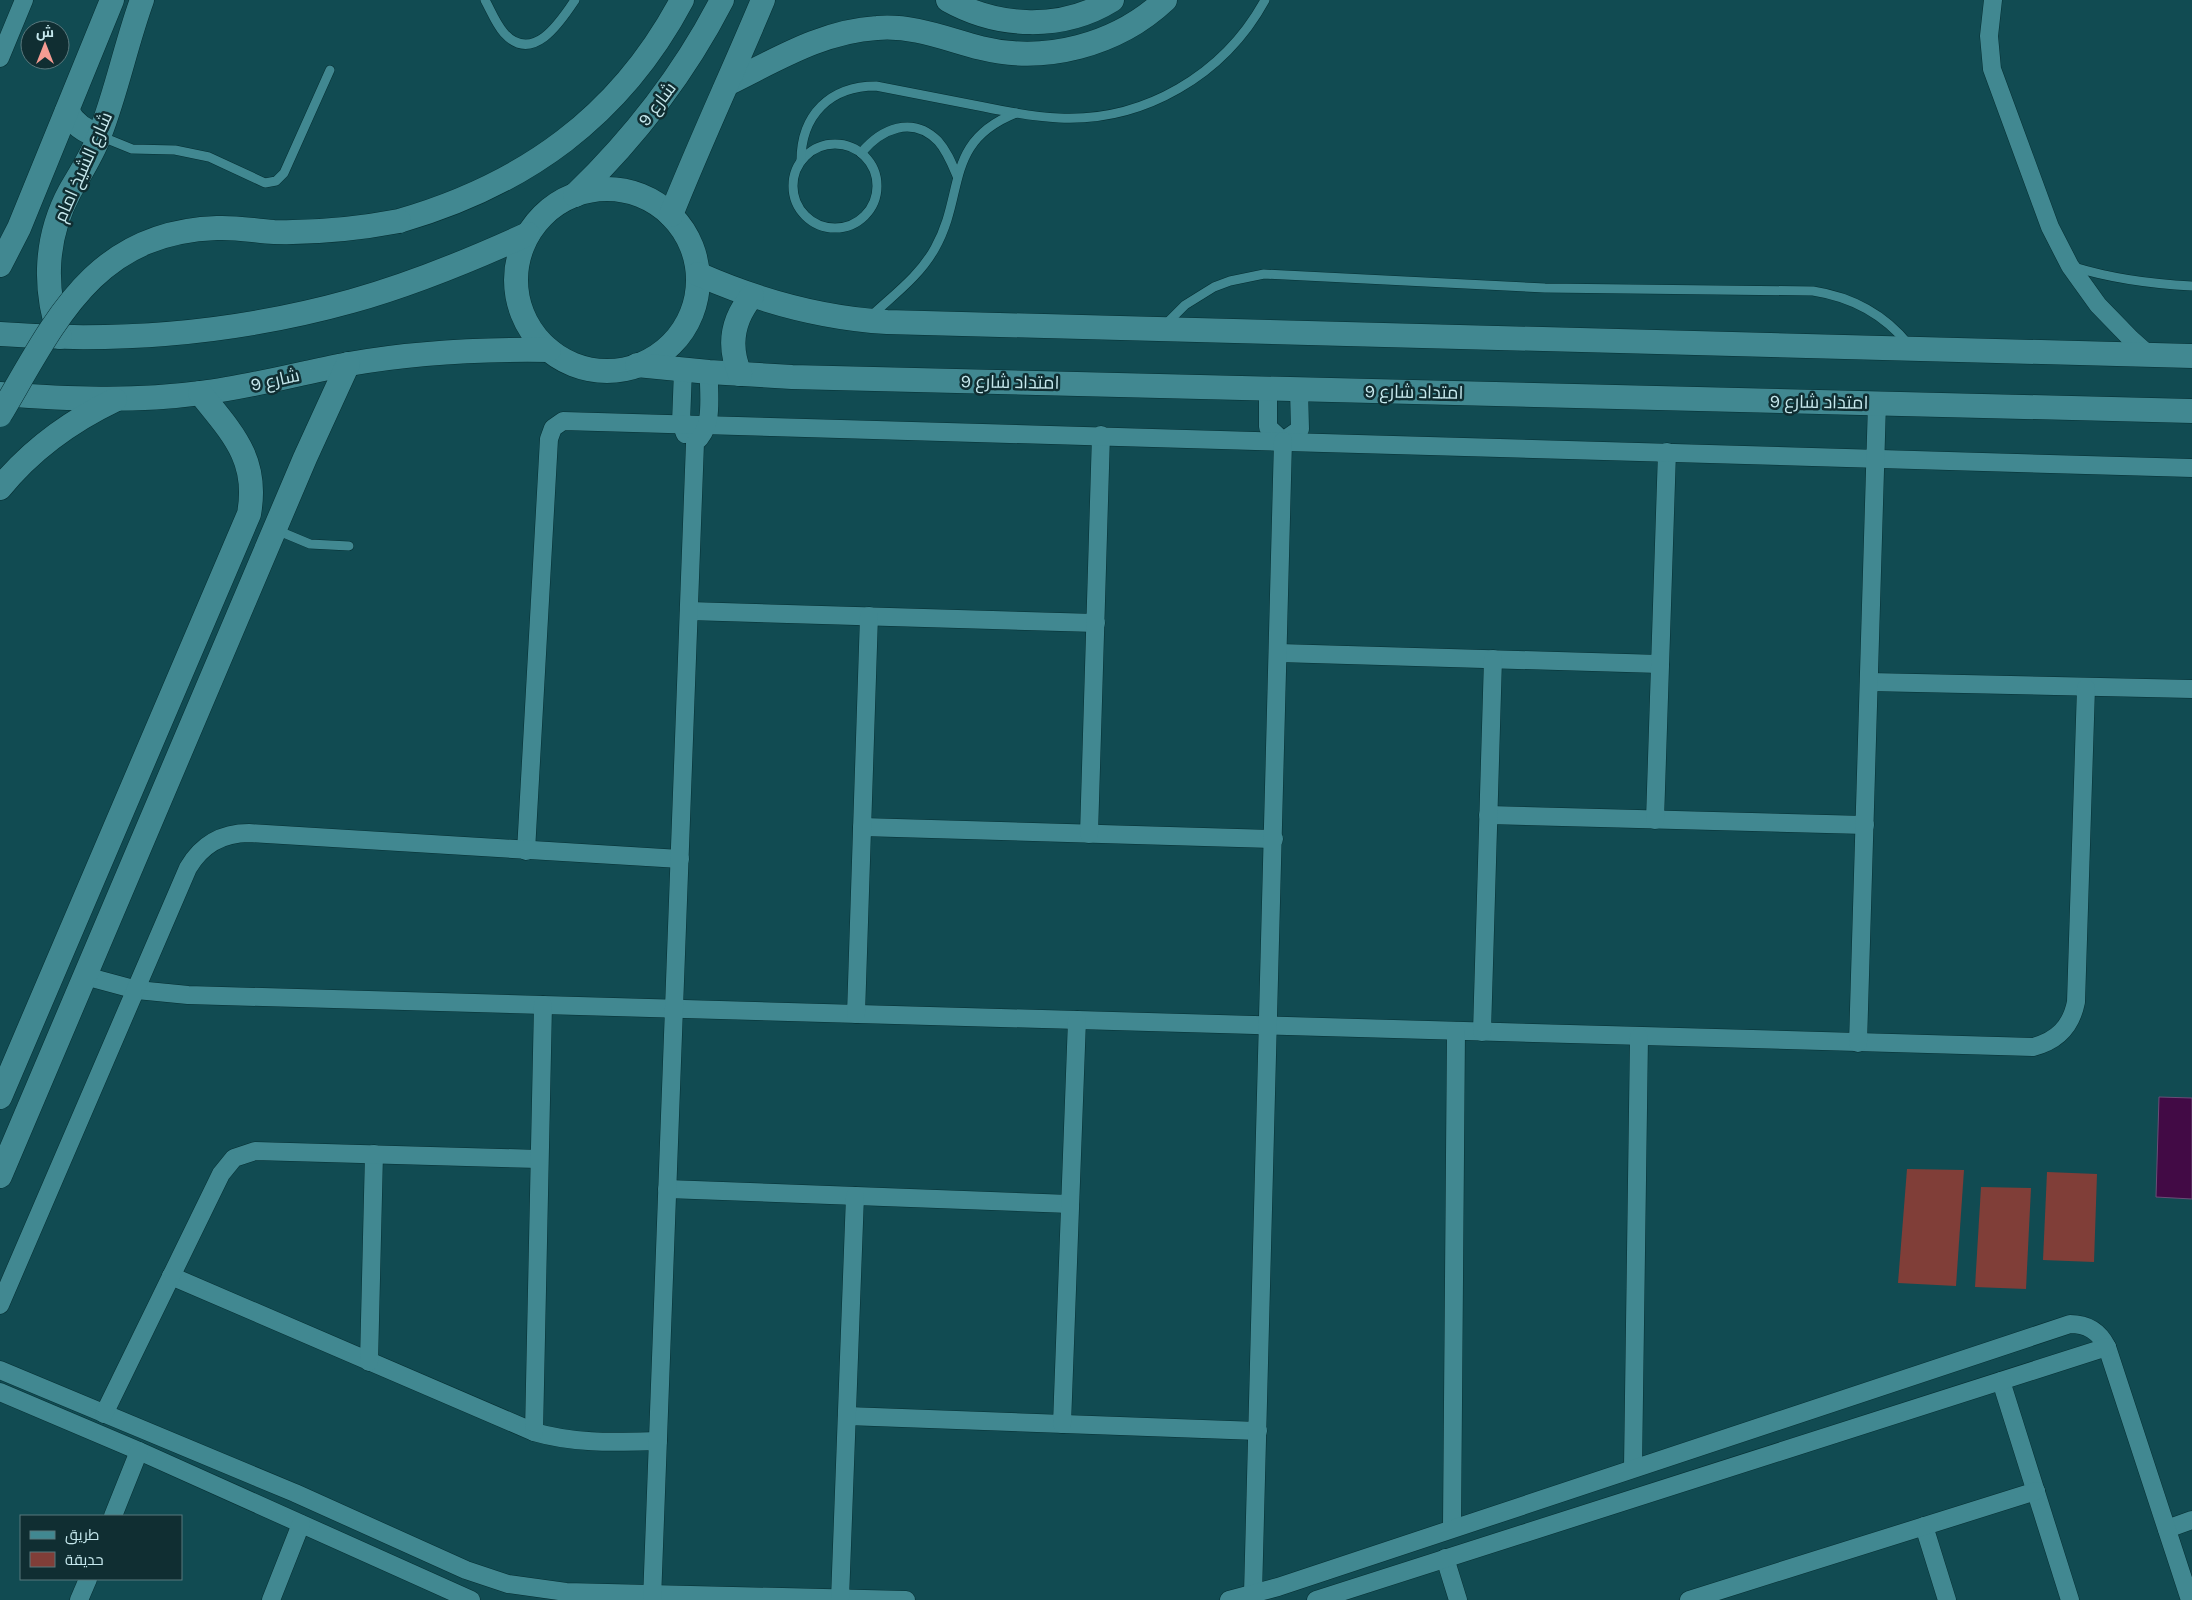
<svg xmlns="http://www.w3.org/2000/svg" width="2192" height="1600" font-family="Karla,Cairo,sans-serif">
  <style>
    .green { fill: #803e38 }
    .water { fill: #420a45; stroke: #6a4d77 }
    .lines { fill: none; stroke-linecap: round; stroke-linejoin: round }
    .lane-casing { stroke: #062f33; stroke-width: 10 }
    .street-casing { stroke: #062f33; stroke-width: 19 }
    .secondary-casing { stroke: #062f33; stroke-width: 25 }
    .lane { stroke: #418891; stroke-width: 9 }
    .street { stroke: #418891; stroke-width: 18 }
    .secondary { stroke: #418891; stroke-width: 24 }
    .secondary-bridge-casing { stroke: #062f33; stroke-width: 25; stroke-linecap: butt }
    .secondary-bridge { stroke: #418891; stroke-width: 24 }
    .labels { text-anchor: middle; stroke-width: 5; stroke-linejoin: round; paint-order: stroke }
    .street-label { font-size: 18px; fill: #c6e8ed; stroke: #102e32 }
  </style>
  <rect width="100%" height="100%" fill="#114b52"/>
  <g class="green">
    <path d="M1907,1169L1964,1170L1956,1286L1898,1283Z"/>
    <path d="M2047,1172L2097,1174L2094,1262L2043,1260Z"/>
    <path d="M1981,1187L2031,1188L2026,1289L1975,1287Z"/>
  </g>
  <path class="water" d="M2159,1097L2192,1098V1199L2156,1197Z"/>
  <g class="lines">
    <g class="lane-casing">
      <g id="lane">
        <path d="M485,0C491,11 496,24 504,33C533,65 561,21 575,0"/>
        <path d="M100,136L132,149L175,150L209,157L265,183L276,181L284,173L330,70"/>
        <circle cx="835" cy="186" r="42"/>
        <path d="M861,153C881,129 912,115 938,141C947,151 952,164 957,176"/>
        <path d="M801,161C801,115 830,86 876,86C912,93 948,100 984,107C1008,112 1034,117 1059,118C1144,122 1224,75 1265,0"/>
        <path d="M2074,267C2113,279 2152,284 2192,286"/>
        <path d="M869,318C892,296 920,276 935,248C966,193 943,142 1016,113"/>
        <path d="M1164,326L1185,305L1214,287L1230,281L1264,274L1545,288L1813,291C1852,297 1884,314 1909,345"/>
        <path d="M274,529L310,544L349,546"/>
      </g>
    </g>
    <g class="street-casing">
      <g id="street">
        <path d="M1993,0L1989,36L1992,69L2050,227L2070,266L2098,305L2131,339L2149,355"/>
        <path d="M0,58L24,0"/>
        <path d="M683,370L681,423L685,434"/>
        <path d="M1268,389V427L1283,441"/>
        <path d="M1283,441L1300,429L1299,389"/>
        <path d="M689,611L1096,623"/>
        <path d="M1279,653L1660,664"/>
        <path d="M1869,682L2192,689"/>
        <path d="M1488,815L1865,825"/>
        <path d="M1655,820L1667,452"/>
        <path d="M862,827L1274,839"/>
        <path d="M1089,834L1101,435"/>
        <path d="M526,851L549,439L553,428L563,421L2192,468"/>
        <path d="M85,976L137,990L188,995L2033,1047C2057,1041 2071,1027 2076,1002L2086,688"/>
        <path d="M856,1014L869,616"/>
        <path d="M1482,1032L1493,659"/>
        <path d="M1858,1043L1877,403"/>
        <path d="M667,1189L1070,1204"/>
        <path d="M171,1276L534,1432C575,1444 616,1442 658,1441"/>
        <path d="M0,1305L188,868C202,844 222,833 249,833L680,859"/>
        <path d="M369,1362L374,1154"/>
        <path d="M0,1370L295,1493L466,1570L508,1584L566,1592L906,1600"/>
        <path d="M2001,1381L2070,1600"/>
        <path d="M0,1392L139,1451L471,1600"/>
        <path d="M104,1414L221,1174L234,1158L255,1151L539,1159"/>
        <path d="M847,1416L1258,1431"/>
        <path d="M1062,1424L1077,1020"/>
        <path d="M534,1432L543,1005"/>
        <path d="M1633,1468L1639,1037"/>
        <path d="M113,1516L139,1451"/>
        <path d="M1924,1526L1947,1600"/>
        <path d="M1452,1527L1456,1031"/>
        <path d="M2167,1529L2192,1520"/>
        <path d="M1445,1558L1458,1600"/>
        <path d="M1253,1594L1283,441"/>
        <path d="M840,1599L855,1196"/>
        <path d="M79,1600L88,1579"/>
        <path d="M271,1600L301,1524"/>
        <path d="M652,1600L695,443C715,427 708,395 709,372"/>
        <path d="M1229,1600L1278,1587L2070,1324C2087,1324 2099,1331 2107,1347L2190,1600"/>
        <path d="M1316,1600L2107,1347"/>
        <path d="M1689,1600L2036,1491"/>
      </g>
    </g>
    <g class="secondary-casing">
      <g id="secondary">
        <path d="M948,0C998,28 1062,31 1112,0"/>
        <path d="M729,83C776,60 823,31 877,28C914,25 946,39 981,48C1045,64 1117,45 1165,0"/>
        <path d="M67,111C74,124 85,132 100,136"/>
        <circle cx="607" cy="280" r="91"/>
        <path d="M575,195C635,137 684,74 722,0"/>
        <path d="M671,215C700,142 733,72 763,0"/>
        <path d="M399,221C524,185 620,117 682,0"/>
        <path d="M0,265L19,228L112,0"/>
        <path d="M698,274C759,301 821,318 887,322L2192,356"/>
        <path d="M0,334C118,343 237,333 352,301C413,284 471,260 528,234"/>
        <path d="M60,337C43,288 45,237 70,191C81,172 93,154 100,134C117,90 126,44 142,0"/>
        <path d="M637,365L709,372L792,377L2192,411"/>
        <path d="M740,374C728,346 732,320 752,296"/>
        <path d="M0,394C67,399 134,402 201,393C251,387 300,373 349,364C416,352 482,349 549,350"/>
        <path d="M0,488C31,450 71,421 115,400"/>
        <path d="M0,1097L249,514C259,459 232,433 200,393"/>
        <path d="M0,1176L305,458L348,364"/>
      </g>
    </g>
    <use href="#lane" class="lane"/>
    <use href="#street" class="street"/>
    <use href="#secondary" class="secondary"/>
    <g class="secondary-bridge-casing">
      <path id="secondary-bridge" d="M0,415C55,322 93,232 217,228C237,227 255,231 274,232C317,233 357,229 399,221"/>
    </g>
    <use href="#secondary-bridge" class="secondary-bridge"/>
  </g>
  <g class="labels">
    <g class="street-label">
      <text transform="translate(657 104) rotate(-53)" y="6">شارع 9</text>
      <text transform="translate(83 167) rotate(-66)" y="6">شارع الشيخ امام</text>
      <text transform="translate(275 380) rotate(-12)" y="6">شارع 9</text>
      <text transform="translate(1010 382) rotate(1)" y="6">امتداد شارع 9</text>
      <text transform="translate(1414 392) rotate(1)" y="6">امتداد شارع 9</text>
      <text transform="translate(1819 402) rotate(1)" y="6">امتداد شارع 9</text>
    </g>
  </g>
  <rect x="20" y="1515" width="162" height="65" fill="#102e32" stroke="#59787d"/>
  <rect x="30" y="1531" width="25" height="8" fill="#418891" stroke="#59787d"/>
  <text x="65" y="1540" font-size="15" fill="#c6e8ed">طريق</text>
  <rect x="30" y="1552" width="25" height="15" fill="#803e38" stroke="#59787d"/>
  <text x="65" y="1565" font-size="15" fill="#c6e8ed">حديقة</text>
  <g transform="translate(45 45)"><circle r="24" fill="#102e32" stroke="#59787d"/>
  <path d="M0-4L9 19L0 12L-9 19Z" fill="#f59c93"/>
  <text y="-8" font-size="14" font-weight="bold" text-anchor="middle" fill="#c6e8ed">ش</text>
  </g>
</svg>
